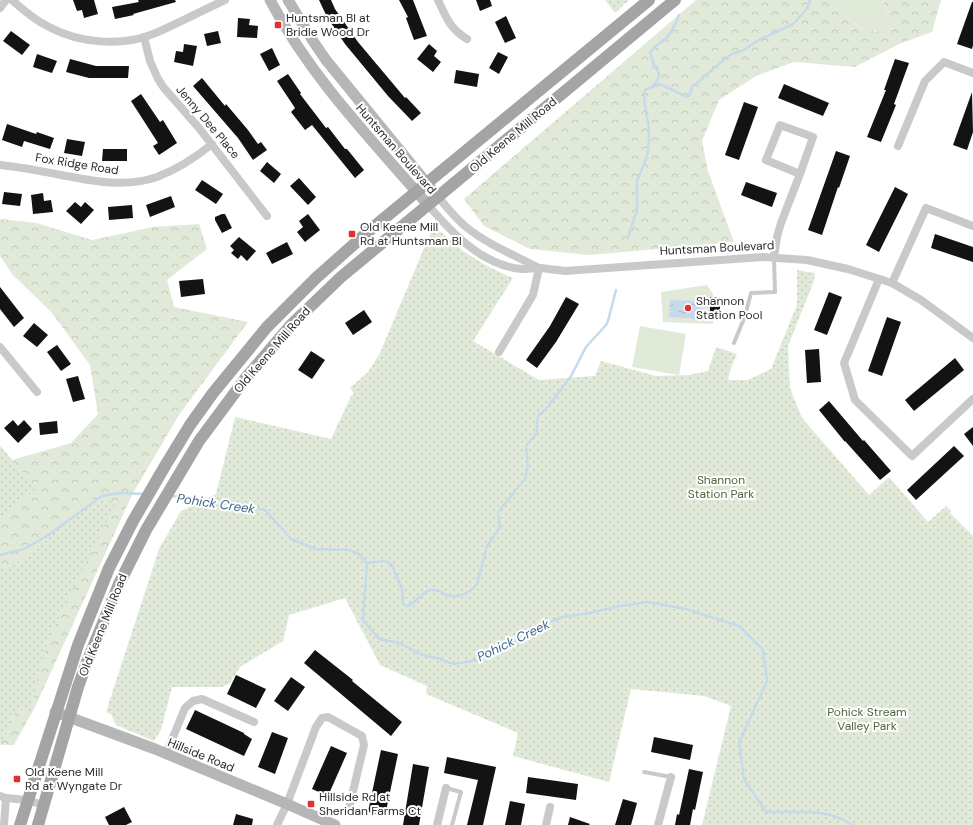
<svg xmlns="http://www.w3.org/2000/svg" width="973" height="825" font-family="'DM Sans',sans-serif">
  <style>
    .green { fill: #e1ead9 }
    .forest { fill: url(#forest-crowns) }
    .park { fill: url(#park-dots) }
    .water { fill: url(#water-ripples) }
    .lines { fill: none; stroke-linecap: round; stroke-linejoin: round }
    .stream { stroke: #c5daea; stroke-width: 2.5 }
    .building { fill: #131313 }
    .lane { stroke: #c9c9c9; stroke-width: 4 }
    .street { stroke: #c9c9c9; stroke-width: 8 }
    .secondary { stroke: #b6b6b6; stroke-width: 11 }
    .primary { stroke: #a4a4a4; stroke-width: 12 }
    .poi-dot { fill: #e22f32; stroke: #fff; stroke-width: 1.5 }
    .labels { text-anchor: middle; stroke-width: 4; stroke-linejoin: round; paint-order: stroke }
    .poi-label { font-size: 12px; fill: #2c2c2c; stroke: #fff; text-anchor: start }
    .street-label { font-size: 12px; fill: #2c2c2c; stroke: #fff }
    .park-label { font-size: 12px; fill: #4d663b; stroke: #fff }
    .water-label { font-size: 13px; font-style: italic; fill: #3c688c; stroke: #fff }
  </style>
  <defs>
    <pattern id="forest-crowns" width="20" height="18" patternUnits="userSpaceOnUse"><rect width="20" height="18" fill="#e1ead9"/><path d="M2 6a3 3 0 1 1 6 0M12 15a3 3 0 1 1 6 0" fill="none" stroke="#c1c9ba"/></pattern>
    <pattern id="park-dots" width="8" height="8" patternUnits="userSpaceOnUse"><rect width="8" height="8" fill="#e1ead9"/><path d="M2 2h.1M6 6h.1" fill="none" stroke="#c1c9ba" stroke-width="1.8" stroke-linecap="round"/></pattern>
    <pattern id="water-ripples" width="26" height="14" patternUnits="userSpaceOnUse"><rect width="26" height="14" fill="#c5daea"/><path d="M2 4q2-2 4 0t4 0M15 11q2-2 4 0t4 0" fill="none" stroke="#a9bbc9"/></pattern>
  </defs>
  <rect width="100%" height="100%" fill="#fff"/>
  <g class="green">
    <path d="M835,0H883C885,7 890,18 887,25C880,40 856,25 848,18C843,13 839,6 835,0Z"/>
    <path d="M707,285L713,294V324L663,322L661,292Z"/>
    <path d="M640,326L686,334L679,375L632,367Z"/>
  </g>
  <g class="forest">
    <path d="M696,0H835C839,6 843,13 848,18C856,25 880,40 887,25C890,18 885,7 883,0H941L932,32L899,44L855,67L794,62L756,76L719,100L702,141L708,171L734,242L590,255L530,249L484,226L464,199Z"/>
    <path d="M0,219L36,223L92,240L153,227L199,224L207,249L167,280L174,307L248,322L179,415L133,493L35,707L14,745H1L0,741V446L12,460L71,443L98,414L90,365L52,313L12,274L0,256Z"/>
  </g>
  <g class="park">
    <path d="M605,0H629L615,13Z"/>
    <path d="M433,227C443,232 449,240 458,247C475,260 493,270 513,278L473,341L539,380L595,376L601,361L656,376L689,375L708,371L716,347L737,354L730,370L728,380H748L771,369L797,305V270L815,273L814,281L788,346L790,388L802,418L869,495L889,477L928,522L946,506L951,511L950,513L973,536V825H702L731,706L704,696L631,689L609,782L513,756L518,733L426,694L427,686L380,665L345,598L289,615L283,641L240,667L230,683L222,687H172L161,730L154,741L116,725L111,714L106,712L159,549L181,511L216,494L235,417L331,439L351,396L354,394L350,388L368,372L380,353L403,298Z"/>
    <path d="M0,446L36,489L0,518Z"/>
    <path d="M93,499L116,502L48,640L39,670L30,713L17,708L1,745L0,742V568L6,572Z"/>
  </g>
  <path class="water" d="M670,300L702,301L701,319L669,317Z"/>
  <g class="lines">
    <g class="stream">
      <path d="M654,86L660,84L687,97L690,94L692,87L730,55L744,50L757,41L793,24L807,9L810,0"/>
      <path d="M628,237L637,210V181L647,157L649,140V129L645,106L644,92L646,89L653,87L659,77V73L654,65L650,53C653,45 662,43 667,38C672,31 676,23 679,15"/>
      <path d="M171,496L228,501L265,510L291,539L316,549L349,550L359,554L367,563L363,620L379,639L399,643L422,655L437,658L453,664L477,660L502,647L526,631L563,617L590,613L620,606L648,602L686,609L739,626L763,650L767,681L739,743L744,779L766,812C794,812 828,808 852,825"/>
      <path d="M0,555L24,549L47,536L102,496L118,493L144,494"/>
      <path d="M367,563L384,561L388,562L392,565L402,589L403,604L407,606C416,603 421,593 430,590C437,588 441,593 447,595C458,599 470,593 477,584L487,546L500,527L498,512L525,479L528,466L526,446L537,433V420L539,415L547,408L571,376L586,347L606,325L608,321L616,290"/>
    </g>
  </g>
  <g class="building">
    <path d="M73,0H94L98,14L84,18L82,10L77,11Z"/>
    <path d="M138,0H175L176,2L133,14L134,15L115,19L112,7L139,2Z"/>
    <path d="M319,0H331L335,9L358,42L405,98L406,97L421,113L412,121L388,96L345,44L327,17Z"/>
    <path d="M399,0H413L427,36L414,40L406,18L408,17Z"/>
    <path d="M476,0H490L492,6L480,11Z"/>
    <path d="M972,2H973V45L972,49L957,44Z"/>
    <path d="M506,16L516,38L505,43L495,22Z"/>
    <path d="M238,18L250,19L249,25L258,26L257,38L237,37Z"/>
    <path d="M11,31L30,45L22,55L3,41Z"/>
    <path d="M218,31L221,43L207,46L204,34Z"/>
    <path d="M184,44L197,46L193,66L174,62L176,51L183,52Z"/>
    <path d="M429,44L437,51L434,56L441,62L433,72L417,59Z"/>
    <path d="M272,48L280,65L269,71L260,54Z"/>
    <path d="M498,52L508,57L499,74L489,68Z"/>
    <path d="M37,54L57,61L52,73L33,67Z"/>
    <path d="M70,59L96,66H129L128,78H89L66,72Z"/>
    <path d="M895,59L909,63L894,104L896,105L881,142L867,137L886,90H884Z"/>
    <path d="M456,70L479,74L477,87L454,83Z"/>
    <path d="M288,74L301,93L300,94L326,128L328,127L345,149H347L364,170L355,178L312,125L305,130L291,112L295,108L277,81Z"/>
    <path d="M202,78L225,106L226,104L248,130L258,144L261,142L267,150L253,160L238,138L193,86Z"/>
    <path d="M784,84L829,103L823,116L778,98Z"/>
    <path d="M972,92L973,132L967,150L953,145Z"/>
    <path d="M141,94L160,122L163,120L177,143L159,155L153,146L158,143L131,101Z"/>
    <path d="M744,102L758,107L739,160L725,155Z"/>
    <path d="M7,124L36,134L37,132L54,138L50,149L24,141L22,147L2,140Z"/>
    <path d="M67,139L85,142L82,156L64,153Z"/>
    <path d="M103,149H127V161H102Z"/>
    <path d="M836,151L850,156L839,188L838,187L822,235L808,230Z"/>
    <path d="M267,162L281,174L274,183L260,171Z"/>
    <path d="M299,178L316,197L308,205L290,186Z"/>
    <path d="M202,180L223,194L216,204L195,190Z"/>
    <path d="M746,182L777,193L772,207L741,195Z"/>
    <path d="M895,187L908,194L879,252L866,245Z"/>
    <path d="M4,192L22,194L20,206L2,204Z"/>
    <path d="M43,193L44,201L51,200L53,212L33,214L31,195Z"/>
    <path d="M171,196L175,207L150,217L146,205Z"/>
    <path d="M75,202L81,207L85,202L94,210L81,224L66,211Z"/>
    <path d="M132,205L133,218L109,220L108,207Z"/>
    <path d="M222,214H225L232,228L222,233L215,220V217Z"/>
    <path d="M308,214L320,230L305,242L297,232L303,227L299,221Z"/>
    <path d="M935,234L973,247V262L931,248Z"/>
    <path d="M239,237L256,251L247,261L241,255L238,259L231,253L234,250L230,246Z"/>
    <path d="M287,242L293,254L272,264L266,253Z"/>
    <path d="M203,279L205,294L181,297L179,281Z"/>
    <path d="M0,287L24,318L14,327L0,309Z"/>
    <path d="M829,292L842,297L827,335L814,330Z"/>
    <path d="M566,297L579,304L556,342L537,368L526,360L550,326Z"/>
    <rect x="710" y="297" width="10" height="21"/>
    <path d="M364,310L372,322L353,335L345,323Z"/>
    <path d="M887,317L901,322L882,376L868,371Z"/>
    <path d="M34,323L48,335L37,347L23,336Z"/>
    <path d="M57,345L71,364L61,371L47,352Z"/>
    <path d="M819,349L821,382L807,383L805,350Z"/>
    <path d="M311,351L325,360L312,379L298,370Z"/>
    <path d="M955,358L964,370L914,411L905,400Z"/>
    <path d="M78,376L85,399L73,402L66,379Z"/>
    <path d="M829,401L863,441L864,440L891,471L880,480L845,441V442L819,410Z"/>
    <path d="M13,420L18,426L24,420L32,429L18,443L4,428Z"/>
    <path d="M57,421L58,433L40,435L39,423Z"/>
    <path d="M973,427V446L964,434Z"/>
    <path d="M954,446L964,456L916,500L907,490Z"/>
    <path d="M315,650L353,680L352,681L402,722L391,736L304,663Z"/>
    <path d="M236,675L266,689L256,708L227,694Z"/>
    <path d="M291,677L305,687L288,711L274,701Z"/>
    <path d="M195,710L244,733V734L252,739L244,756L186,729Z"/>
    <path d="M272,732L288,738L275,774L258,767Z"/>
    <path d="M654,737L693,745L690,760L651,752Z"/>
    <path d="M331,746L347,753L328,796L312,789Z"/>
    <path d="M381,750L398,754L385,816L368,812Z"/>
    <path d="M447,757L496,767L483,825H467L478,780L444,773Z"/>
    <path d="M413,764L429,767L419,825H403Z"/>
    <path d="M689,769L703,772L695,810L693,809L690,825H675L677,814L679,815Z"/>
    <path d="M528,777L578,784L576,800L526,793Z"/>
    <path d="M623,799L637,803L631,825H615Z"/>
    <path d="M510,801L525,804L521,825H505Z"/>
    <path d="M124,807L132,822L126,825H109L105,817Z"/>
    <path d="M236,814L253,819L252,825H233Z"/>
    <path d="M570,817L590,824L589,825H568Z"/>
  </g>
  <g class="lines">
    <g class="lane">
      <path d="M734,343L745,316L751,293L775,292L774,258"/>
      <path d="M644,772L671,777"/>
      <path d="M446,788L461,792L452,825"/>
    </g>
    <g class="street">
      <path d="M12,0C23,10 35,20 49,27C79,43 121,47 153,34C177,24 201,11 225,0"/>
      <path d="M438,0C446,17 450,29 467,39"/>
      <path d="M0,8L6,0"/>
      <path d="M144,37L150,61L158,79L164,88L199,128L267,216"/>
      <path d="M780,125L813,137L800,174L766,160Z"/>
      <path d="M898,146L925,81L944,62L973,73"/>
      <path d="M0,165C20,167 41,171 61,175C93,181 125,188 157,177C178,169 195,158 212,144"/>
      <path d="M438,197C447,207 455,218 466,227C487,244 514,255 539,268"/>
      <path d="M428,205C452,233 483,266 522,269C528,269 534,268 540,268C549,269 557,270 565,271L763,257L807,260L848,269L892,283L921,300L973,338"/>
      <path d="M774,257L777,237L781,223L800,174"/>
      <path d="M879,279L844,363L855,400L912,456L973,399"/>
      <path d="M892,283L926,208L973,226"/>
      <path d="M0,347L37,392"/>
      <path d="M499,352L533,295L539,268"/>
      <path d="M166,754L185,708L193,701L202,699L254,722"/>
      <path d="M0,796L6,798L27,800L43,805"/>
      <path d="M4,825L6,798"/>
      <path d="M277,825L287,804L316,727L322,718L328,717L362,736L364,745L350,804"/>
      <path d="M437,825L446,788"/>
      <path d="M546,825L550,807"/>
      <path d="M658,825L671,777"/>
    </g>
    <g class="secondary">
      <path d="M270,0C311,78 371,139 428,205"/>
      <path d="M288,0L313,41L326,60L438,197"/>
      <path d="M55,712L155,749L287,804L335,825"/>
    </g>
    <g class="primary">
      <path d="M20,825L78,645L109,568L133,521L165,466L190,425L213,393L267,327L316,278L370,230L649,0"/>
      <path d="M38,825L78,687L87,662L119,584L146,530L199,441L245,379L292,324L341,277L675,0"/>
    </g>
  </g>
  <g class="poi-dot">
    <rect x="274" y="21" width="8" height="8" rx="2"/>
    <rect x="348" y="230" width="8" height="8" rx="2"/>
    <circle cx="688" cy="308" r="4"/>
    <rect x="13" y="775" width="8" height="8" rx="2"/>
    <rect x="307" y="800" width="8" height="8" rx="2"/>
  </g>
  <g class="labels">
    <g class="poi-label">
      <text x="286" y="22">Huntsman Bl at<tspan x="286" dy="14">Bridle Wood Dr</tspan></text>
      <text x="360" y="231">Old Keene Mill<tspan x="360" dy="14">Rd at Huntsman Bl</tspan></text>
      <text x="696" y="305">Shannon<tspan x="696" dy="14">Station Pool</tspan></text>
      <text x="25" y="776">Old Keene Mill<tspan x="25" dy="14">Rd at Wyngate Dr</tspan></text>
      <text x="319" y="801">Hillside Rd at<tspan x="319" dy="14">Sheridan Farms Ct</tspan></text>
    </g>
    <g class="street-label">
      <text transform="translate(208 122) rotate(50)" y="4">Jenny Dee Place</text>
      <text transform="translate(513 135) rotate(-40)" y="4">Old Keene Mill Road</text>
      <text transform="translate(396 149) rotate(49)" y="4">Huntsman Boulevard</text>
      <text transform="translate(77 164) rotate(9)" y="4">Fox Ridge Road</text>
      <text transform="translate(717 248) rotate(-3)" y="4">Huntsman Boulevard</text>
      <text transform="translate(272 350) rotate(-49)" y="4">Old Keene Mill Road</text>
      <text transform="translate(103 625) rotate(-68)" y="4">Old Keene Mill Road</text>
      <text transform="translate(201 755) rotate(22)" y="4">Hillside Road</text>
    </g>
    <g class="park-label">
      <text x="721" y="484">Shannon<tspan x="721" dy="14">Station Park</tspan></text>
      <text x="867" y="716">Pohick Stream<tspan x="867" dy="14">Valley Park</tspan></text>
    </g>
    <g class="water-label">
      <text transform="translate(216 503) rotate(8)" y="5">Pohick Creek</text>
      <text transform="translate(513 640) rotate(-26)" y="5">Pohick Creek</text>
    </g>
  </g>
</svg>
